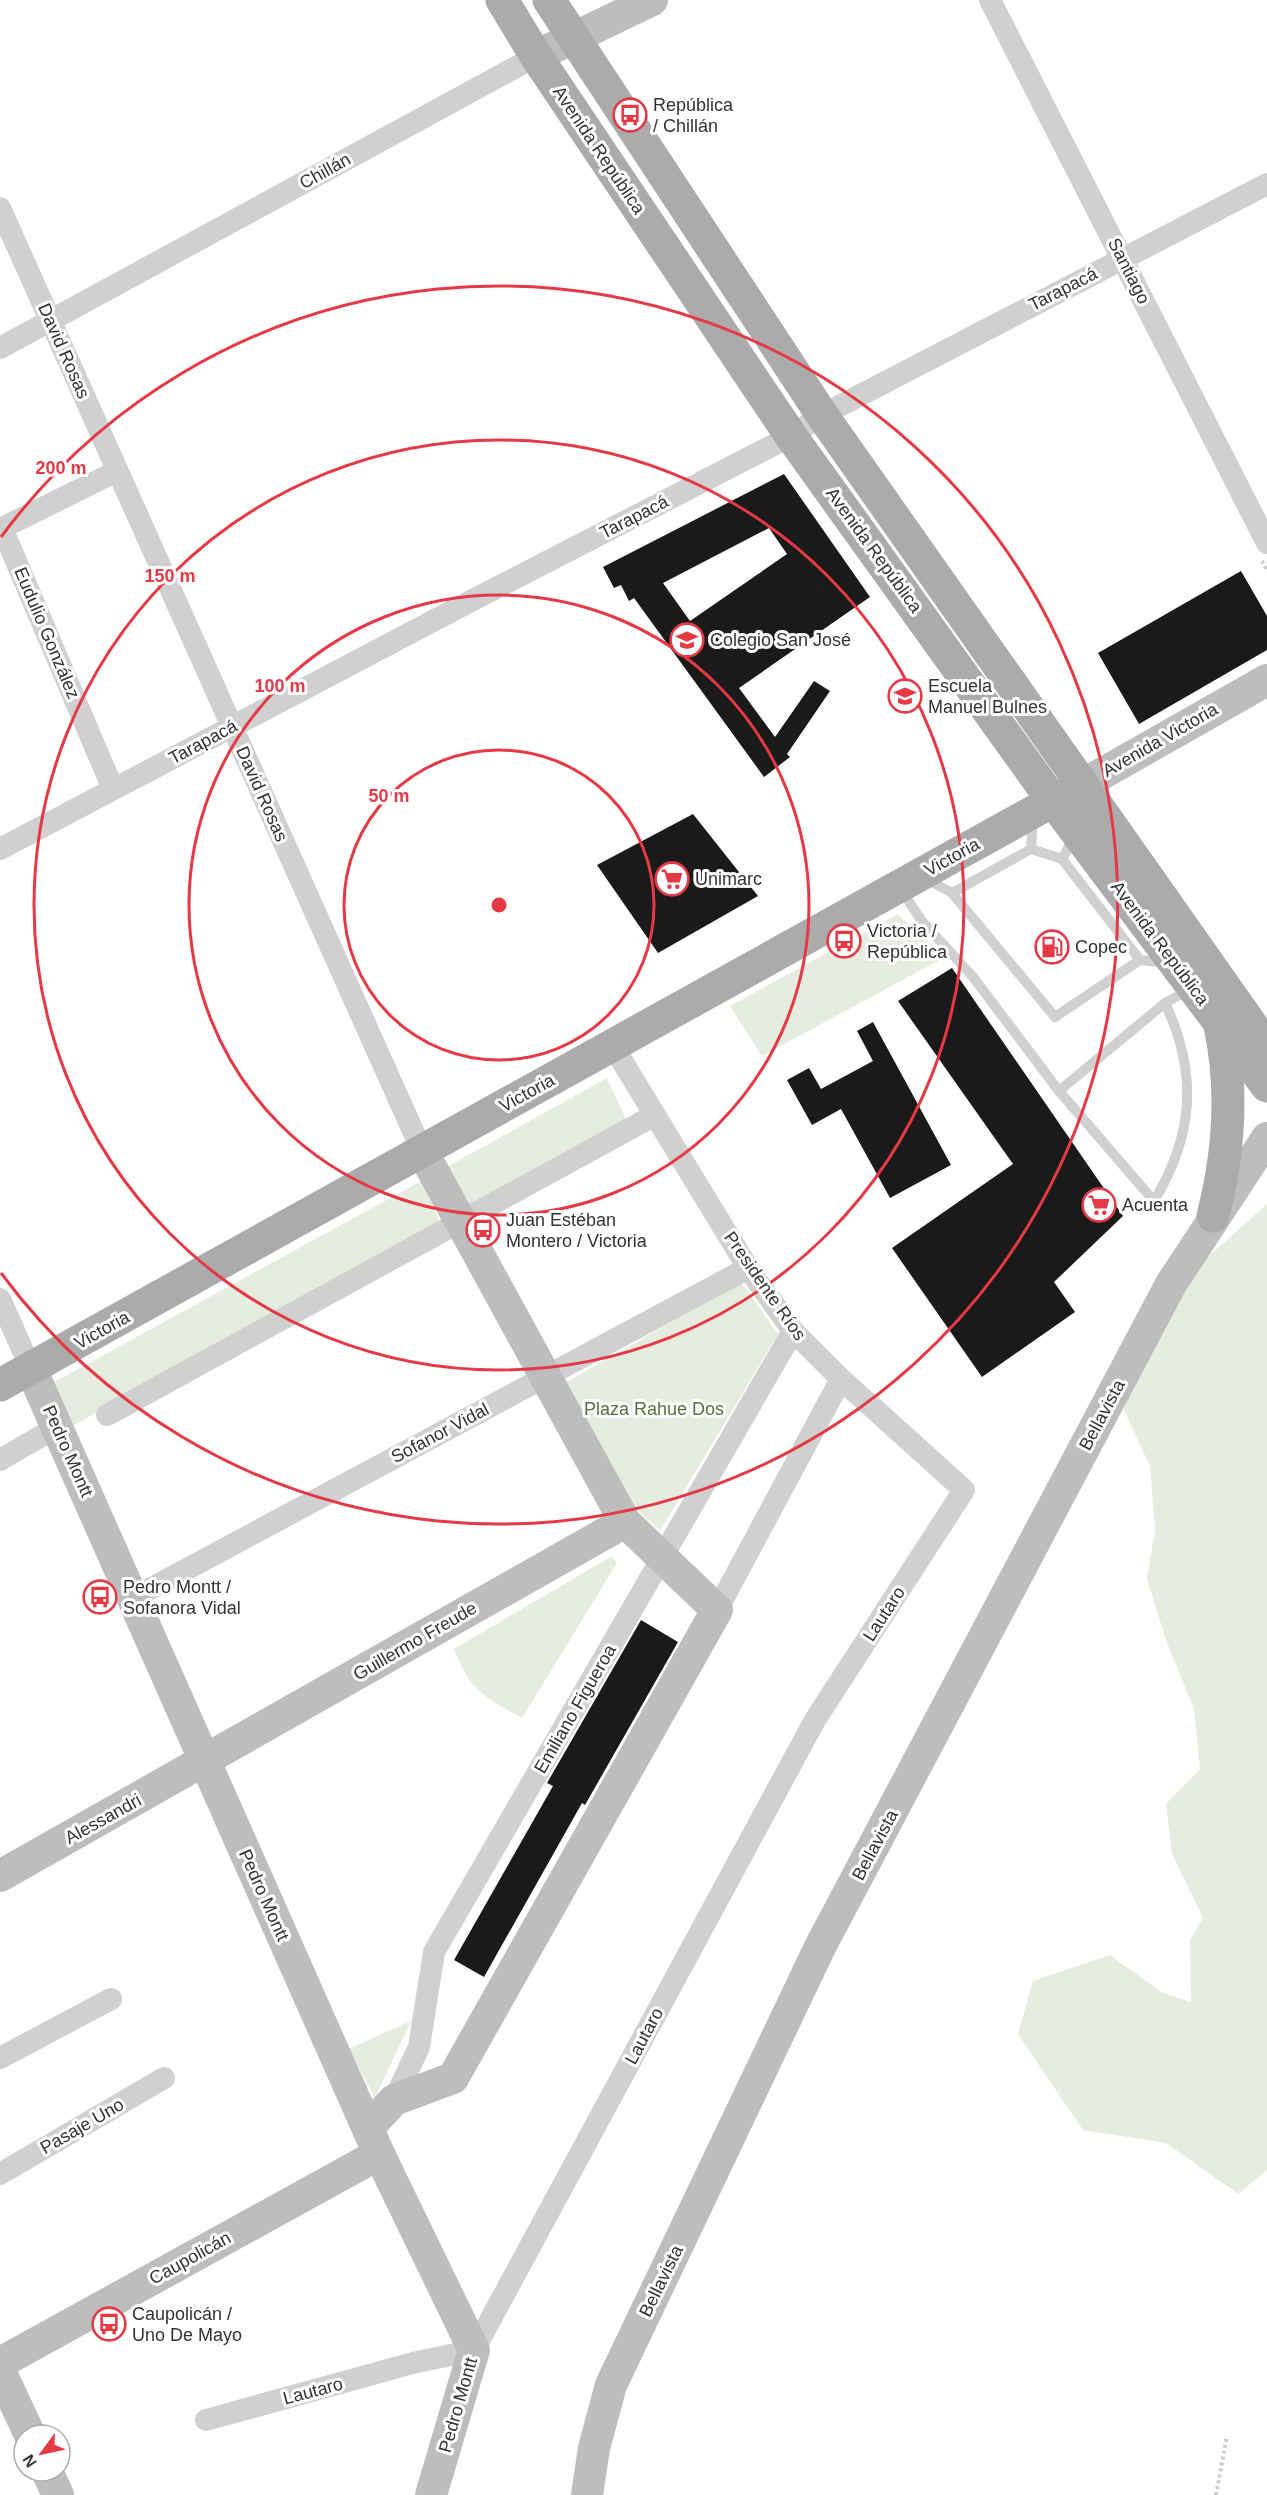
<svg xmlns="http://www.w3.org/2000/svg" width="1267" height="2495" font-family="Helvetica,sans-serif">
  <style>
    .green { fill: #e6ecdf }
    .building { fill: #1a1a1a; fill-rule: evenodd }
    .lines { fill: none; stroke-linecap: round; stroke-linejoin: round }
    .path { stroke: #cdcdcd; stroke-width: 4; stroke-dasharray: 3 3; stroke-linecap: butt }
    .lane { stroke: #d0d0d0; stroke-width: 10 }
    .street { stroke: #d0d0d0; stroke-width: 22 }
    .secondary { stroke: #bdbdbd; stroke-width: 32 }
    .primary { stroke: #ababab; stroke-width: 33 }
    .ring { fill: none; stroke: #e63946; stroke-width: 3 }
    .labels { text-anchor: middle; stroke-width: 6; stroke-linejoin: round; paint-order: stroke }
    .poi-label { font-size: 18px; fill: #333; stroke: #fff; text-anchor: start }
    .street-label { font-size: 18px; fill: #333; stroke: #fff }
    .park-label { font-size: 18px; fill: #56703f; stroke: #fff }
    .centre { fill: #e63946; stroke: #fff; stroke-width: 3 }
    .ring-label { font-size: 18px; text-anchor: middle; font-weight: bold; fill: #e63946; stroke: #fff; stroke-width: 6; stroke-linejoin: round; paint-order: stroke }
  </style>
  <rect width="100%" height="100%" fill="#fff"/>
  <g class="green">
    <path d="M898,914L945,957L762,1056L730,1006Z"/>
    <path d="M607,1078L626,1119L469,1206L445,1168Z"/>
    <path d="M423,1180L439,1221L67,1429L49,1385Z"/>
    <path d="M1267,1204V2170L1238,2194L1166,2143L1083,2130L1018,2034L1033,1981L1110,1955L1161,1992L1191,2002L1190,1940L1203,1918L1172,1854L1166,1804L1200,1769L1194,1709L1166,1640L1147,1579L1155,1530L1150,1466L1121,1404L1188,1275Z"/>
    <path d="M741,1282L778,1334L660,1531L629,1502L563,1384Z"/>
    <path d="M612,1556L617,1563L522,1718C484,1697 470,1690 454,1649Z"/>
    <path d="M411,2021L375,2098L349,2049Z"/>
  </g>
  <g class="building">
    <path d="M784,474L870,597L739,688L775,737L814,681L830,691L787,754L790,757L764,777L634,598L629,601L621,585L614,588L603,567ZM769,528L787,554L690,621L663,583Z"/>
    <path d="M1241,571L1267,616V650L1139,724L1098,653Z"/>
    <path d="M693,814L758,896L658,953L597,865Z"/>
    <path d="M952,968L1123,1216L1054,1282L1075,1312L982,1377L892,1248L1013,1164L898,1001Z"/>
    <path d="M873,1022L951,1165L890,1198L841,1109L812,1125L787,1080L809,1068L821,1089L873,1061L857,1031Z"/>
    <path d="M641,1620L678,1642L585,1805L582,1803L484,1977L454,1960L553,1786L547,1783Z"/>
  </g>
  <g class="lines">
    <g class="path">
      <path d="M1262,561L1267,571"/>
      <path d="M1216,2495L1227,2436"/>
    </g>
    <g class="lane">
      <path d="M1074,837L1062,859L1140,960L1166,963"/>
      <path d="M1031,849L1062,859"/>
      <path d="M925,878L952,893L1031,849L1033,819"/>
      <path d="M900,888L921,920L973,977L1059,1091L1154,1201C1194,1135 1198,1073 1165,1003"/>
      <path d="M952,893L1055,1017L1140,960"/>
      <path d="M1059,1091L1165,1003L1190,989"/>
    </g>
    <g class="street">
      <path d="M990,0L1267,543"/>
      <path d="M0,208L422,1151"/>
      <path d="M0,348L536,56"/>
      <path d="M113,789L2,528L117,471"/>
      <path d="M0,849L469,602L791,436L822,415L1267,184"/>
      <path d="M0,1299L31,1369"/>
      <path d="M107,1415L655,1115"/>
      <path d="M0,1460L57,1427"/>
      <path d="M133,1598L748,1268"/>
      <path d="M717,1610L841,1379"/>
      <path d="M0,2058L111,1999"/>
      <path d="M394,2100L419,2047L434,1952L793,1331"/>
      <path d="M0,2174L164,2078"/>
      <path d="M206,2420L413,2363L474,2350L815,1720L964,1490L841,1379L793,1331L748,1268L622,1061L615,1043"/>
    </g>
    <g class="secondary">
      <path d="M536,56L652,0"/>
      <path d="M1082,785L1267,680"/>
      <path d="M31,1369L379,2154L474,2350L431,2495"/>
      <path d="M0,1876L625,1522"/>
      <path d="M368,2128L394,2100L453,2078L717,1610L625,1522L422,1151"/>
      <path d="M0,2363L379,2154"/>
      <path d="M0,2371L30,2435"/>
      <path d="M47,2471L58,2495"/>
      <path d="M587,2495L594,2448L611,2385L820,1947L1171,1284L1267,1138"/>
    </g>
    <g class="primary">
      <path d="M502,0L536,56L791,436L1053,801L1267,1086"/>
      <path d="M549,0L822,415L1267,1047"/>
      <path d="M1213,1216C1229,1153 1234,1091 1220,1026"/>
      <path d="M0,1385L1071,791"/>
    </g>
  </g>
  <g class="ring">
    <circle cx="499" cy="905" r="155"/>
    <circle cx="499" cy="905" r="310"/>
    <circle cx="499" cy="905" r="465"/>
    <path d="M1 537A619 619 0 1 1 1 1273"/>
  </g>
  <defs>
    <g id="bus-ring" transform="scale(1.725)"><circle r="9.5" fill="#fff" stroke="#e63946" stroke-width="1.5"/><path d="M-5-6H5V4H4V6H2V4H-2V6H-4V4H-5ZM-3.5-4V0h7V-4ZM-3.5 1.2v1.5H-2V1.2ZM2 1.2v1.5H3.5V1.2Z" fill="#e63946"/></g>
    <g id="school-ring" transform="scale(1.725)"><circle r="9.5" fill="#fff" stroke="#e63946" stroke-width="1.5"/><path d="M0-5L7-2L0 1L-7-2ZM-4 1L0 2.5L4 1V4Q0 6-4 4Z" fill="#e63946"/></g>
    <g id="supermarket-ring" transform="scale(1.725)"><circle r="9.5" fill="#fff" stroke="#e63946" stroke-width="1.5"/><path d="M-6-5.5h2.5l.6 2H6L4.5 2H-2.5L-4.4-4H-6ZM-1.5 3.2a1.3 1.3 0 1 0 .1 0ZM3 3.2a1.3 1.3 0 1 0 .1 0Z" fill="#e63946"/></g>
    <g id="fuel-ring" transform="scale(1.725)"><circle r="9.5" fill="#fff" stroke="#e63946" stroke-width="1.5"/><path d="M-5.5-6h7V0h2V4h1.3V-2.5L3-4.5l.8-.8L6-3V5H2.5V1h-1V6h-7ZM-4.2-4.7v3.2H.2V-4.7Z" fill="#e63946"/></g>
  </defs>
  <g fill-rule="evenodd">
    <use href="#bus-ring" x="630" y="115"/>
    <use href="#school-ring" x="687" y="640"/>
    <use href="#school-ring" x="905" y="696"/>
    <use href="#supermarket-ring" x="672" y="879"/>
    <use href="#bus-ring" x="844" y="941"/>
    <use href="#fuel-ring" x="1052" y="947"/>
    <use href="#supermarket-ring" x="1099" y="1205"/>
    <use href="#bus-ring" x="483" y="1230"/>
    <use href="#bus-ring" x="100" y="1597"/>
    <use href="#bus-ring" x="109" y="2324"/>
  </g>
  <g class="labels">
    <g class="poi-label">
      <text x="653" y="111">República<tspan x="653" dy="21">/ Chillán</tspan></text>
      <text x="710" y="646">Colegio San José</text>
      <text x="928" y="692">Escuela<tspan x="928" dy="21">Manuel Bulnes</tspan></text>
      <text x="695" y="885">Unimarc</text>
      <text x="867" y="937">Victoria /<tspan x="867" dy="21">República</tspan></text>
      <text x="1075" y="953">Copec</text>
      <text x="1122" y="1211">Acuenta</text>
      <text x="506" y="1226">Juan Estéban<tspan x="506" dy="21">Montero / Victoria</tspan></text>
      <text x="123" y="1593">Pedro Montt /<tspan x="123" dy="21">Sofanora Vidal</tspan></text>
      <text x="132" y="2320">Caupolicán /<tspan x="132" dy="21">Uno De Mayo</tspan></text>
    </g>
    <g class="street-label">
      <text transform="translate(599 150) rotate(56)" y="6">Avenida República</text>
      <text transform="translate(325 171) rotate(-29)" y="6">Chillán</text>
      <text transform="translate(1129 271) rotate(63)" y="6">Santiago</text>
      <text transform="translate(1063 289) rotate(-27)" y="6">Tarapacá</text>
      <text transform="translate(64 351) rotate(66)" y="6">David Rosas</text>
      <text transform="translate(634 517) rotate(-27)" y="6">Tarapacá</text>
      <text transform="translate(874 550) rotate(54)" y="6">Avenida República</text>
      <text transform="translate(47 633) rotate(67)" y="6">Eudulio González</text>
      <text transform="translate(1160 740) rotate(-30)" y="6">Avenida Victoria</text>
      <text transform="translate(203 742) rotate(-28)" y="6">Tarapacá</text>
      <text transform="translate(262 794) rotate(66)" y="6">David Rosas</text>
      <text transform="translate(952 857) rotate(-29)" y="6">Victoria</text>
      <text transform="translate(1160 943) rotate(53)" y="6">Avenida República</text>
      <text transform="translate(527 1093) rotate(-29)" y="6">Victoria</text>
      <text transform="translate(765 1286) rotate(55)" y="6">Presidente Ríos</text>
      <text transform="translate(102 1330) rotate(-29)" y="6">Victoria</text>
      <text transform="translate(1102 1415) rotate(-62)" y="6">Bellavista</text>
      <text transform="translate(440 1433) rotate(-28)" y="6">Sofanor Vidal</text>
      <text transform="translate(68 1451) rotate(66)" y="6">Pedro Montt</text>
      <text transform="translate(884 1614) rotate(-57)" y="6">Lautaro</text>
      <text transform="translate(415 1641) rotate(-30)" y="6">Guillermo Freude</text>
      <text transform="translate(575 1709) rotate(-60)" y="6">Emiliano Figueroa</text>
      <text transform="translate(103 1819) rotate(-29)" y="6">Alessandri</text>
      <text transform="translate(875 1845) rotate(-62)" y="6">Bellavista</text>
      <text transform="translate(264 1895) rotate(66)" y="6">Pedro Montt</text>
      <text transform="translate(644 2036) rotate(-62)" y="6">Lautaro</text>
      <text transform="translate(82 2126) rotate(-30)" y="6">Pasaje Uno</text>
      <text transform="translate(190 2258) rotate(-29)" y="6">Caupolicán</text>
      <text transform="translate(661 2281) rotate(-64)" y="6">Bellavista</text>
      <text transform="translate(313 2391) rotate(-15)" y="6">Lautaro</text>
      <text transform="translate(458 2405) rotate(-74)" y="6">Pedro Montt</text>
    </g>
    <g class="park-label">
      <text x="654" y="1415">Plaza Rahue Dos</text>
    </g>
  </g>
  <circle cx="499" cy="905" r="9" class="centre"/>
  <g class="ring-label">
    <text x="61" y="474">200 m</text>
    <text x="170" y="582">150 m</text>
    <text x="280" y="692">100 m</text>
    <text x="389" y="802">50 m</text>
  </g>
  <g transform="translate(42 2453) rotate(237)"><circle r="28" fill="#ffffff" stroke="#adadad" stroke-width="1.5"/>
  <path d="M0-4.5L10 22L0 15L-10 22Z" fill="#e63946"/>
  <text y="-9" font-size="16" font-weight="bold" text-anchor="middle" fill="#333333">N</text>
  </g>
</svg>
